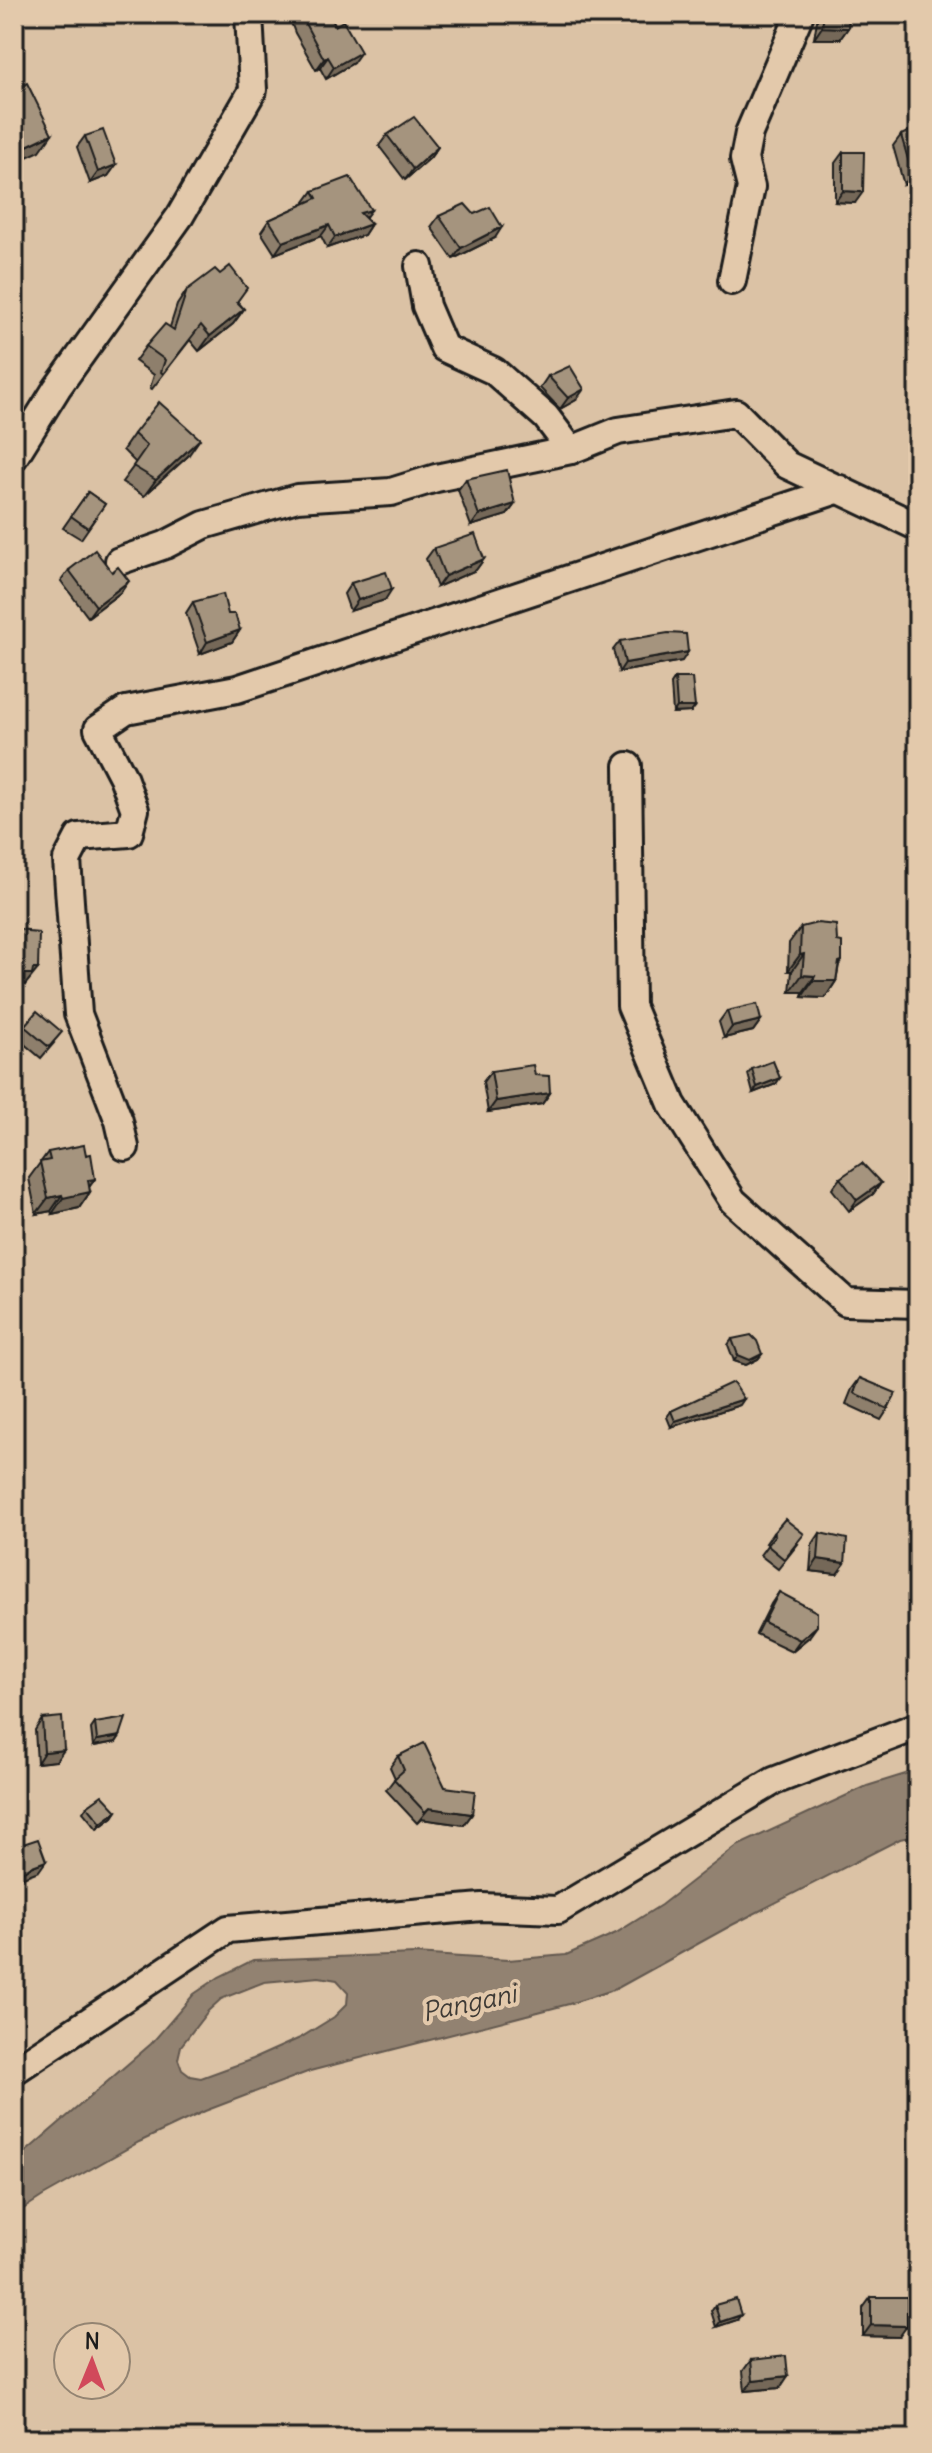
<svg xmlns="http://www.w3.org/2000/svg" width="932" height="2453" font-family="Delius,sans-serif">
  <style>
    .water { fill: #928271; stroke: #63594f; stroke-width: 2; fill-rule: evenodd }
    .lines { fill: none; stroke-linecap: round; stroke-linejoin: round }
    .minor-casing { stroke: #1c1c1c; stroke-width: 32 }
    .minor { stroke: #e3c9ab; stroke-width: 26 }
    .wall { fill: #8e7f6c; stroke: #1c1c1c; stroke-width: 2 }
    .shaded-wall { fill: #746858; stroke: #1c1c1c; stroke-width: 2 }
    .building { fill: #a5947e; stroke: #1c1c1c; stroke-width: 2 }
    .labels { text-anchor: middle; stroke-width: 8; stroke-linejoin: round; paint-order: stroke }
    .water-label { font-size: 26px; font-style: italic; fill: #3f3b36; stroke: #e3c9ab }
  </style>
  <rect width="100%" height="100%" fill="#dbc2a5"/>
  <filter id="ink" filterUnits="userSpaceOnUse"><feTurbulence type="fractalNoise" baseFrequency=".0125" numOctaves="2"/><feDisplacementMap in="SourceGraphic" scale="16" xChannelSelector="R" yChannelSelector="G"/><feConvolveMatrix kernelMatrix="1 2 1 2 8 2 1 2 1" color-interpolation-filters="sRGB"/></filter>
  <g filter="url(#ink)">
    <path class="water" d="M918,1770V1835L900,1839L732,1925L616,1989L569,2004L310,2071L205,2111L139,2142L43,2196L14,2215V2162L151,2044L194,1994L219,1977L253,1960L415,1954L508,1960L566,1955L616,1933L661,1905L737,1846L867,1786ZM319,1977L337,1980L348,1992L347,2004L334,2017L300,2038L253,2059L201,2078L190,2076L182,2070L178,2059L181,2046L208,2011L221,1999L264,1982Z"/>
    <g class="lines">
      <g class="minor-casing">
        <g id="minor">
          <path d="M419,266L426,306L444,348L494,371L546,417L571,450L618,431L736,413L787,465L918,527"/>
          <path d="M732,281L751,187L744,159L749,133L800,14"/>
          <path d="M14,457L57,388L180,216L253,90L249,14"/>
          <path d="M119,561L165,545L204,525L297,498L391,492L436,478L571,450"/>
          <path d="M628,766L631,1006L672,1104L733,1201L846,1302L918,1304"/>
          <path d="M125,1147L119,1121L78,1014L67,860L79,837L129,833L135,810L123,777L98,729L126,710L237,689L840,489"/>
          <path d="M14,2071L228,1929L482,1907L558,1910L774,1781L918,1726"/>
        </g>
      </g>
      <use href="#minor" class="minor"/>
    </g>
    <g class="wall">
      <path d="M288,14H330L353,63L326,79L320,68L316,70L295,33Z"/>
      <path d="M818,14H849L848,28L840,39H814Z"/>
      <path d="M387,135L438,147L430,158L405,180L379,146Z"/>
      <path d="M901,135L918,181L904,185L893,146Z"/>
      <path d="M85,136L116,165L108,176L90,183L77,147Z"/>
      <path d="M843,152L855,203L835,202V163Z"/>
      <path d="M313,191L371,210L365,217L371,224L364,235L327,248L321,236L275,254L261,232L269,220L306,203L305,202Z"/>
      <path d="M439,216L495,238L453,259L431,227Z"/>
      <path d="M187,290L238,302L244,309L233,324L199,351L190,340L152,389L150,388L154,375L135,361L146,346L170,327L177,305Z"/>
      <path d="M548,376L576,400L560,409L540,388Z"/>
      <path d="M134,434L188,456L144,496L122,482L136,463L123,450Z"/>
      <path d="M466,479L515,504L507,515L471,526L458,490Z"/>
      <path d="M88,492L105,504L81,539L63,528Z"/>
      <path d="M434,548L484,559L476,570L437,587L426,559Z"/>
      <path d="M69,570L121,592L88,617L61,581Z"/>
      <path d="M351,583L385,600L350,611L344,594Z"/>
      <path d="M193,602L228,614L240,630L232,642L200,654L186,613Z"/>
      <path d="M620,641L682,661L619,672L613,650Z"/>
      <path d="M675,678L695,707L691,712L673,713L671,684Z"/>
      <path d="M801,927L837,941L842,961L839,965L836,981L825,998L802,997L803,992H790L792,971H788L789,943Z"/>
      <path d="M727,1011L761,1020L753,1031L724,1038L719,1022Z"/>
      <path d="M24,1026L54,1043L41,1058L16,1037Z"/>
      <path d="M752,1069L776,1084L753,1093L748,1074Z"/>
      <path d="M491,1071L535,1075L550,1093L542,1104L488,1112L483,1082Z"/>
      <path d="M48,1152L86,1155L95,1179L89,1187L90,1192L79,1208L52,1214L51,1211L36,1214L29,1178Z"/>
      <path d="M840,1178L881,1183L873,1194L849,1211L832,1189Z"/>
      <path d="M732,1339L762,1354L758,1359L746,1365L734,1361L728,1345Z"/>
      <path d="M860,1378L888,1409L881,1420L846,1404L852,1389Z"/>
      <path d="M740,1405L671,1427L667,1417L671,1411Z"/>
      <path d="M773,1533L798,1544L778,1569L760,1555L768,1544L766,1543Z"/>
      <path d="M820,1533L845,1563L837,1574L810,1571L812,1545Z"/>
      <path d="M779,1592L809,1637L792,1651L756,1634L771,1604Z"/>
      <path d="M42,1719L56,1761L37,1763L35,1730Z"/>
      <path d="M95,1723L120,1736L116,1742L93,1746L91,1729Z"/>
      <path d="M398,1756L445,1787L472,1814L464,1825L421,1819L417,1823L386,1790L395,1778L390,1767Z"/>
      <path d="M87,1806L117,1811L113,1817L97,1829L83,1812Z"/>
      <path d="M871,2297L899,2337L863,2336V2308Z"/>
      <path d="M715,2305L737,2320L716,2327L711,2311Z"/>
      <path d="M751,2360L780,2388L745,2391L743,2371Z"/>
    </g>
    <g class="shaded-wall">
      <path d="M822,27L848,28L840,39H814Z"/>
      <path d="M361,52L353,63L326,79L334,67Z"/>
      <path d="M328,57L320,68L316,70L324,59Z"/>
      <path d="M52,134L40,151L14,163V152Z"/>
      <path d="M438,147L430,158L405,180L413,169Z"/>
      <path d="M116,165L108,176L90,183L98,172Z"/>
      <path d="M918,172V181L904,185L912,173Z"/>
      <path d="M843,191L863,192L855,203L835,202Z"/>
      <path d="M371,210L363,221L360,213Z"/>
      <path d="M371,224L364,235L327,248L335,237Z"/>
      <path d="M329,225L321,236L275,254L283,242Z"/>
      <path d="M502,227L495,238L453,259L461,248Z"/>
      <path d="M244,309L233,324L199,351L210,336Z"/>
      <path d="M584,389L576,400L560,409L568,398Z"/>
      <path d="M200,439L188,456L144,496L156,480Z"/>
      <path d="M515,504L507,515L471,526L479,515Z"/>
      <path d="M484,559L476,570L437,587L445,576Z"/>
      <path d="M129,581L121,592L88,617L96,606Z"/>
      <path d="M392,589L385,600L350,611L358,600Z"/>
      <path d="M240,630L232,642L200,654L207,642Z"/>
      <path d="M688,652L682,661L619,672L625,663Z"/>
      <path d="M677,707H695L691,712L673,713Z"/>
      <path d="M804,954L792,971H788L800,955Z"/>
      <path d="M33,969H38L25,985H14V974Z"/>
      <path d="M802,975L815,976L803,992H790Z"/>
      <path d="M813,981H836L825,998L802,997Z"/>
      <path d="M761,1020L753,1031L724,1038L732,1027Z"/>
      <path d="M780,1078L776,1084L753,1093L757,1087Z"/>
      <path d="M550,1093L542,1104L488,1112L496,1101Z"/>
      <path d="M95,1179L85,1193L90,1192L79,1208L52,1214L63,1198L88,1180Z"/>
      <path d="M881,1183L873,1194L849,1211L857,1200Z"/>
      <path d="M62,1195L51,1211L36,1214L48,1198Z"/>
      <path d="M762,1354L758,1359L746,1365L734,1361L738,1355Z"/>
      <path d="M744,1399L740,1405L671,1427L675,1421Z"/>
      <path d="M818,1559L845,1563L837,1574L810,1571Z"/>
      <path d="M817,1626L809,1637L792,1651L800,1640Z"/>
      <path d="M120,1736L116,1742L93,1746L97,1740Z"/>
      <path d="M64,1750L56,1761L37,1763L44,1752Z"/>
      <path d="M429,1808L472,1814L464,1825L421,1819L417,1823Z"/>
      <path d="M117,1811L113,1817L97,1829L101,1823Z"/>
      <path d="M46,1861L39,1871L23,1877L14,1883V1877L30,1867Z"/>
      <path d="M741,2315L737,2320L716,2327L720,2322Z"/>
      <path d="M871,2325L907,2326L899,2337L863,2336Z"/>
      <path d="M788,2376L780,2388L745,2391L753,2380Z"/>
    </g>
    <g class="building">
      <path d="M300,14H330L335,26L343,21L361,52L334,67L328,57L324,59Z"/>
      <path d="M824,14H849L848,28L822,27Z"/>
      <path d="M27,83L52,134L14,152V89Z"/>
      <path d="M414,117L438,147L413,169L387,135Z"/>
      <path d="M918,127V172L912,173L901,135Z"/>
      <path d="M103,130L116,165L98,172L85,136Z"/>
      <path d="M843,152H864L863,192L843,191Z"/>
      <path d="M350,177L371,210L360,213L371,224L335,237L329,225L283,242L269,220L317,198L313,191Z"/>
      <path d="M465,204L474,214L490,207L502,227L461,248L439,216Z"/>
      <path d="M230,266L247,288L237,302L244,309L210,336L201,325L163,374L161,372L165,360L146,346L165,324L174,330L187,290L215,269L220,274Z"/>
      <path d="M570,366L584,389L568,398L548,376Z"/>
      <path d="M159,402L200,439L156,480L133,466L147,446L134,434Z"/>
      <path d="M507,470L515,504L479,515L466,479Z"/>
      <path d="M88,492L105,504L88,528L71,516Z"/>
      <path d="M475,534L484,559L445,576L434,548Z"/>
      <path d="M95,550L112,572L118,567L129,581L96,606L69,570Z"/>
      <path d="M386,572L392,589L358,600L351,583Z"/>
      <path d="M223,594L228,614H235L240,630L207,642L193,602Z"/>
      <path d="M668,633L686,634L688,652L625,663L620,641Z"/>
      <path d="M675,678H692L695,707H677Z"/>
      <path d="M817,923L836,925L837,941L842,942V961L839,962L836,981H813L815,976L802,975L804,954L800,955L801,927Z"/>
      <path d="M14,929L28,930V932L39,933L38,969H33L32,974H14Z"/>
      <path d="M757,1004L761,1020L732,1027L727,1011Z"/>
      <path d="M37,1011L62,1032L49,1047L24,1026Z"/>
      <path d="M773,1061L780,1078L757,1087L752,1069Z"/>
      <path d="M533,1065L535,1075L549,1076L550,1093L496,1101L491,1071Z"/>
      <path d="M84,1145L86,1155L91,1154L95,1179L88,1180L90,1192L63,1198L62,1195L48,1198L40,1162L50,1160L48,1152Z"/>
      <path d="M862,1163L881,1183L857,1200L840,1178Z"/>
      <path d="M751,1335L757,1341L762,1354L750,1360L738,1355L732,1339Z"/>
      <path d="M860,1378L896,1393L888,1409L854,1393Z"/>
      <path d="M733,1382L744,1399L675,1421L671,1411Z"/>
      <path d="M785,1519L804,1534L784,1559L767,1545L775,1535L773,1533Z"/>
      <path d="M820,1533L847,1539L845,1563L818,1559Z"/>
      <path d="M779,1592L817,1612V1626L800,1640L764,1622Z"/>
      <path d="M62,1717L64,1750L44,1752L42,1719Z"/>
      <path d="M126,1718L120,1736L97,1740L95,1723Z"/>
      <path d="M424,1743L445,1787L475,1791L472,1814L429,1808L425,1812L394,1779L404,1770L398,1756Z"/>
      <path d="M102,1795L117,1811L101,1823L87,1806Z"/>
      <path d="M38,1839L46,1861L30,1867L14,1877V1843L18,1841L20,1845Z"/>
      <path d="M871,2297H907V2326L871,2325Z"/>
      <path d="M736,2299L741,2315L720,2322L715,2305Z"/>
      <path d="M786,2356L788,2376L753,2380L751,2360Z"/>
      <path d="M886,2431L888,2439L859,2438Z"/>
    </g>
  </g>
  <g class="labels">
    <g class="water-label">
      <text transform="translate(469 2003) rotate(-12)" y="9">Pangani</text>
    </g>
  </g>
  <rect width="932" height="2453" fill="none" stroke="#e3c9ab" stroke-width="48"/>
  <rect x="24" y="24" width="884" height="2405" fill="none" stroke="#1c1c1c" stroke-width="3" filter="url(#ink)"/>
  <g transform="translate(92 2361) rotate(1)"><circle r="38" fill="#e3c9ab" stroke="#938472" stroke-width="2"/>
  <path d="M0-6L14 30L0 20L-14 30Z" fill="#d1495b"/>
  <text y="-12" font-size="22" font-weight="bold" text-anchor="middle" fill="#1c1c1c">N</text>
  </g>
</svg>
